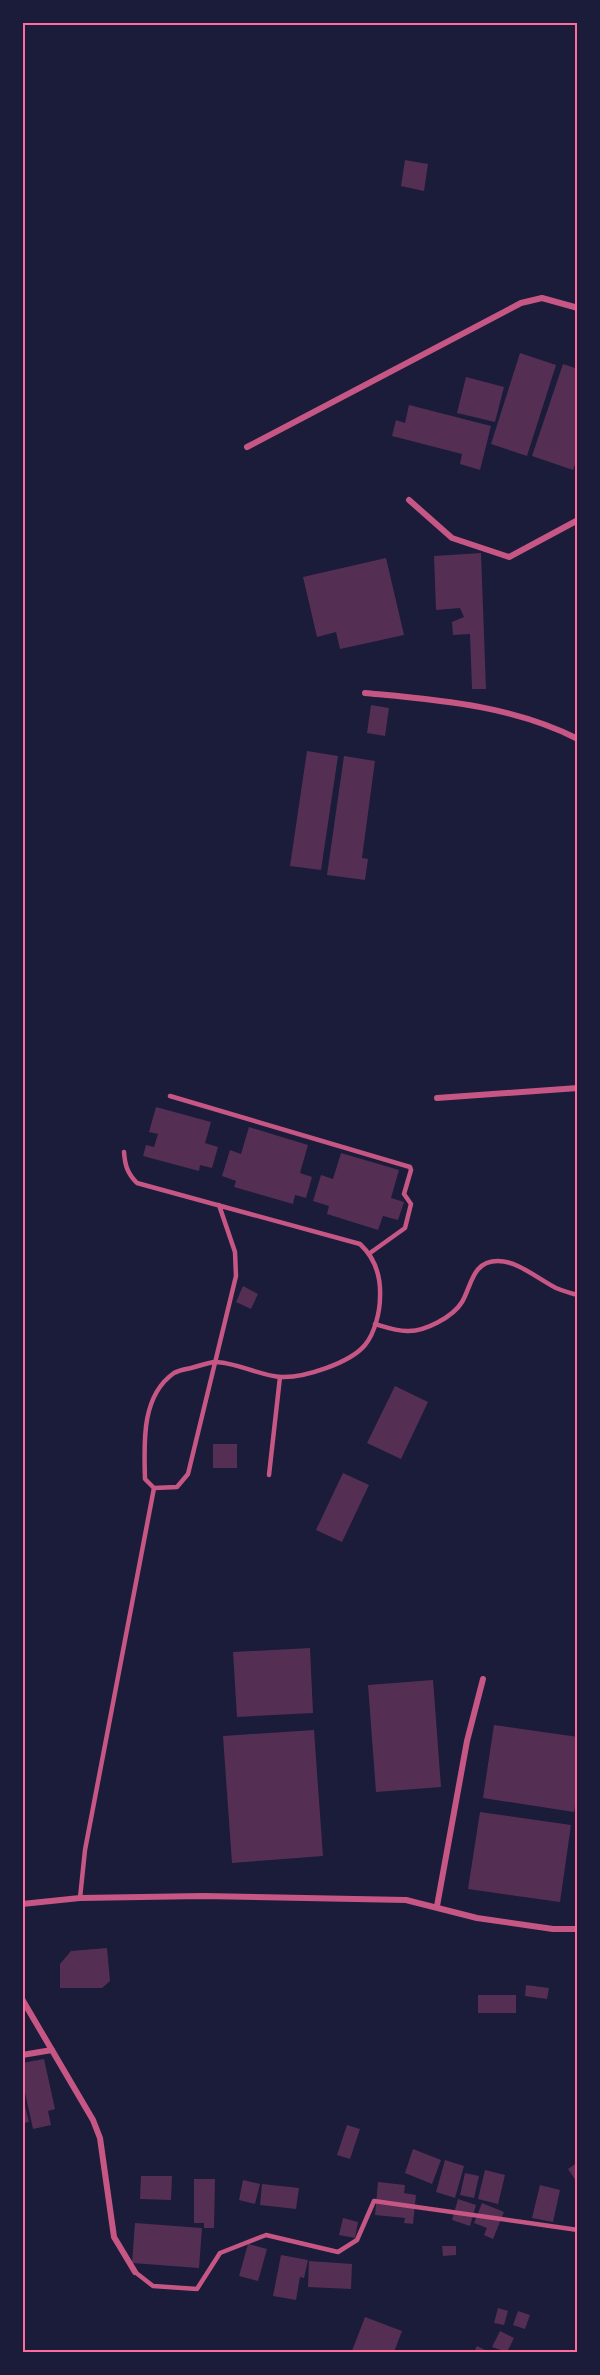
<svg xmlns="http://www.w3.org/2000/svg" width="600" height="2375" font-family="'Times New Roman',serif">
  <style>
    .building { fill: #542f53 }
    .lines { fill: none; stroke-linecap: round; stroke-linejoin: round }
    .service { stroke: #c65784; stroke-width: 4.5 }
    .minor { stroke: #c65784; stroke-width: 6 }
    .neatline { fill: none; stroke: #ff6b9d; stroke-width: 2 }
  </style>
  <rect width="100%" height="100%" fill="#1b1b3a"/>
  <g class="building">
    <path d="M405,160L428,164L424,191L401,186Z"/>
    <path d="M520,353L556,365L527,456L491,444Z"/>
    <path d="M563,364L578,369V457L573,470L532,456Z"/>
    <path d="M466,377L504,387L495,422L457,413Z"/>
    <path d="M409,405L491,426L480,470L460,464L462,454L392,436L396,420L405,423Z"/>
    <path d="M481,553L486,689H472L470,634L453,635L452,622L464,617L460,608L436,610L434,556Z"/>
    <path d="M386,558L404,635L340,649L336,632L317,637L303,577Z"/>
    <path d="M371,705L389,708L385,736L367,733Z"/>
    <path d="M307,751L338,756L321,870L290,866Z"/>
    <path d="M344,756L375,761L362,858L368,859L365,880L327,875Z"/>
    <path d="M156,1107L211,1122L205,1143L218,1147L212,1168L200,1165L199,1171L143,1156L146,1145L154,1147L158,1134L149,1132Z"/>
    <path d="M249,1127L308,1145L300,1173L312,1177L306,1198L295,1195L293,1204L234,1187L236,1181L222,1176L230,1150L241,1154Z"/>
    <path d="M341,1153L399,1170L391,1198L404,1202L398,1220L383,1216L378,1230L327,1214L329,1206L313,1201L321,1175L333,1179Z"/>
    <path d="M243,1286L258,1294L251,1309L236,1302Z"/>
    <path d="M395,1386L428,1402L401,1459L367,1443Z"/>
    <rect x="213" y="1444" width="24" height="24"/>
    <path d="M343,1473L369,1485L342,1542L316,1530Z"/>
    <path d="M310,1648L313,1713L237,1717L233,1652Z"/>
    <path d="M433,1680L441,1787L376,1792L368,1685Z"/>
    <path d="M494,1725L578,1737V1788L574,1812L483,1798Z"/>
    <path d="M314,1730L323,1856L232,1863L223,1736Z"/>
    <path d="M480,1812L571,1825L560,1902L468,1889Z"/>
    <path d="M107,1948L110,1981L102,1988H60V1964L71,1951Z"/>
    <path d="M526,1985L549,1988L547,1999L525,1996Z"/>
    <rect x="478" y="1995" width="38" height="18"/>
    <path d="M44,2059L55,2109L48,2111L51,2125L33,2129L22,2079V2063Z"/>
    <path d="M22,2095L29,2122L22,2123Z"/>
    <path d="M347,2125L360,2129L350,2159L337,2155Z"/>
    <path d="M413,2149L441,2160L432,2184L405,2173Z"/>
    <path d="M445,2160L464,2166L455,2198L436,2192Z"/>
    <path d="M578,2162V2180L576,2181L568,2169Z"/>
    <path d="M485,2170L505,2175L498,2204L478,2199Z"/>
    <path d="M465,2173L479,2176L474,2198L460,2195Z"/>
    <path d="M141,2176H172L171,2200L140,2199Z"/>
    <path d="M194,2179H215L214,2228H204V2223H194Z"/>
    <path d="M243,2180L260,2184L255,2204L239,2200Z"/>
    <path d="M378,2182L405,2185L404,2193L416,2195L413,2224L404,2223L405,2218L375,2215Z"/>
    <path d="M262,2184L299,2188L296,2209L260,2205Z"/>
    <path d="M540,2185L560,2190L553,2222L532,2218Z"/>
    <path d="M458,2199L476,2205L470,2226L452,2220Z"/>
    <path d="M482,2203L504,2212L493,2239L484,2235L487,2228L474,2223Z"/>
    <path d="M343,2218L358,2222L355,2238L339,2235Z"/>
    <path d="M135,2223L202,2228L199,2268L132,2263Z"/>
    <path d="M248,2244L267,2249L258,2281L239,2276Z"/>
    <path d="M442,2246H456V2255L443,2256Z"/>
    <path d="M281,2255L308,2260L304,2278L300,2277L296,2300L273,2296Z"/>
    <path d="M309,2261L352,2264L351,2289L308,2287Z"/>
    <path d="M498,2308L508,2311L504,2325L494,2323Z"/>
    <path d="M518,2311L530,2315L525,2329L513,2325Z"/>
    <path d="M365,2317L402,2331L394,2352L352,2351Z"/>
    <path d="M500,2331L514,2338L507,2352L492,2347Z"/>
    <path d="M477,2346L489,2352H474Z"/>
  </g>
  <g class="lines">
    <g class="service">
      <path d="M170,1096L410,1167L411,1170L404,1194L411,1204L405,1228L370,1253"/>
      <path d="M124,1152C125,1165 127,1173 137,1183L360,1244C375,1258 381,1276 380,1297C380,1311 375,1333 365,1345C350,1363 304,1378 281,1377C261,1376 232,1361 214,1362C207,1363 199,1366 191,1368C186,1369 179,1370 174,1373C141,1396 144,1443 145,1479L154,1488L177,1487L188,1474L236,1276L235,1252L219,1205"/>
      <path d="M375,1324C385,1327 396,1331 407,1331C424,1332 453,1317 462,1302C472,1285 472,1261 498,1261C518,1261 538,1279 556,1288C563,1291 570,1293 578,1295"/>
      <path d="M269,1475L280,1377"/>
      <path d="M80,1898L85,1850L154,1488"/>
      <path d="M135,2272L153,2286L197,2289L220,2253L266,2235L338,2252L357,2240L374,2201L578,2230"/>
    </g>
    <g class="minor">
      <path d="M247,447L521,303L542,298L578,308"/>
      <path d="M409,500L452,538L509,557L578,520"/>
      <path d="M365,693C438,700 511,705 578,739"/>
      <path d="M437,1098L578,1088"/>
      <path d="M22,1904L80,1898L203,1896L406,1900L477,1918L553,1929H578"/>
      <path d="M437,1906L467,1741L483,1679"/>
      <path d="M22,1999L93,2120L100,2138L114,2237L135,2272"/>
      <path d="M22,2055L52,2050"/>
    </g>
  </g>
  <rect width="600" height="2375" fill="none" stroke="#1b1b3a" stroke-width="48"/>
  <rect x="24" y="24" width="552" height="2327" class="neatline"/>
</svg>
